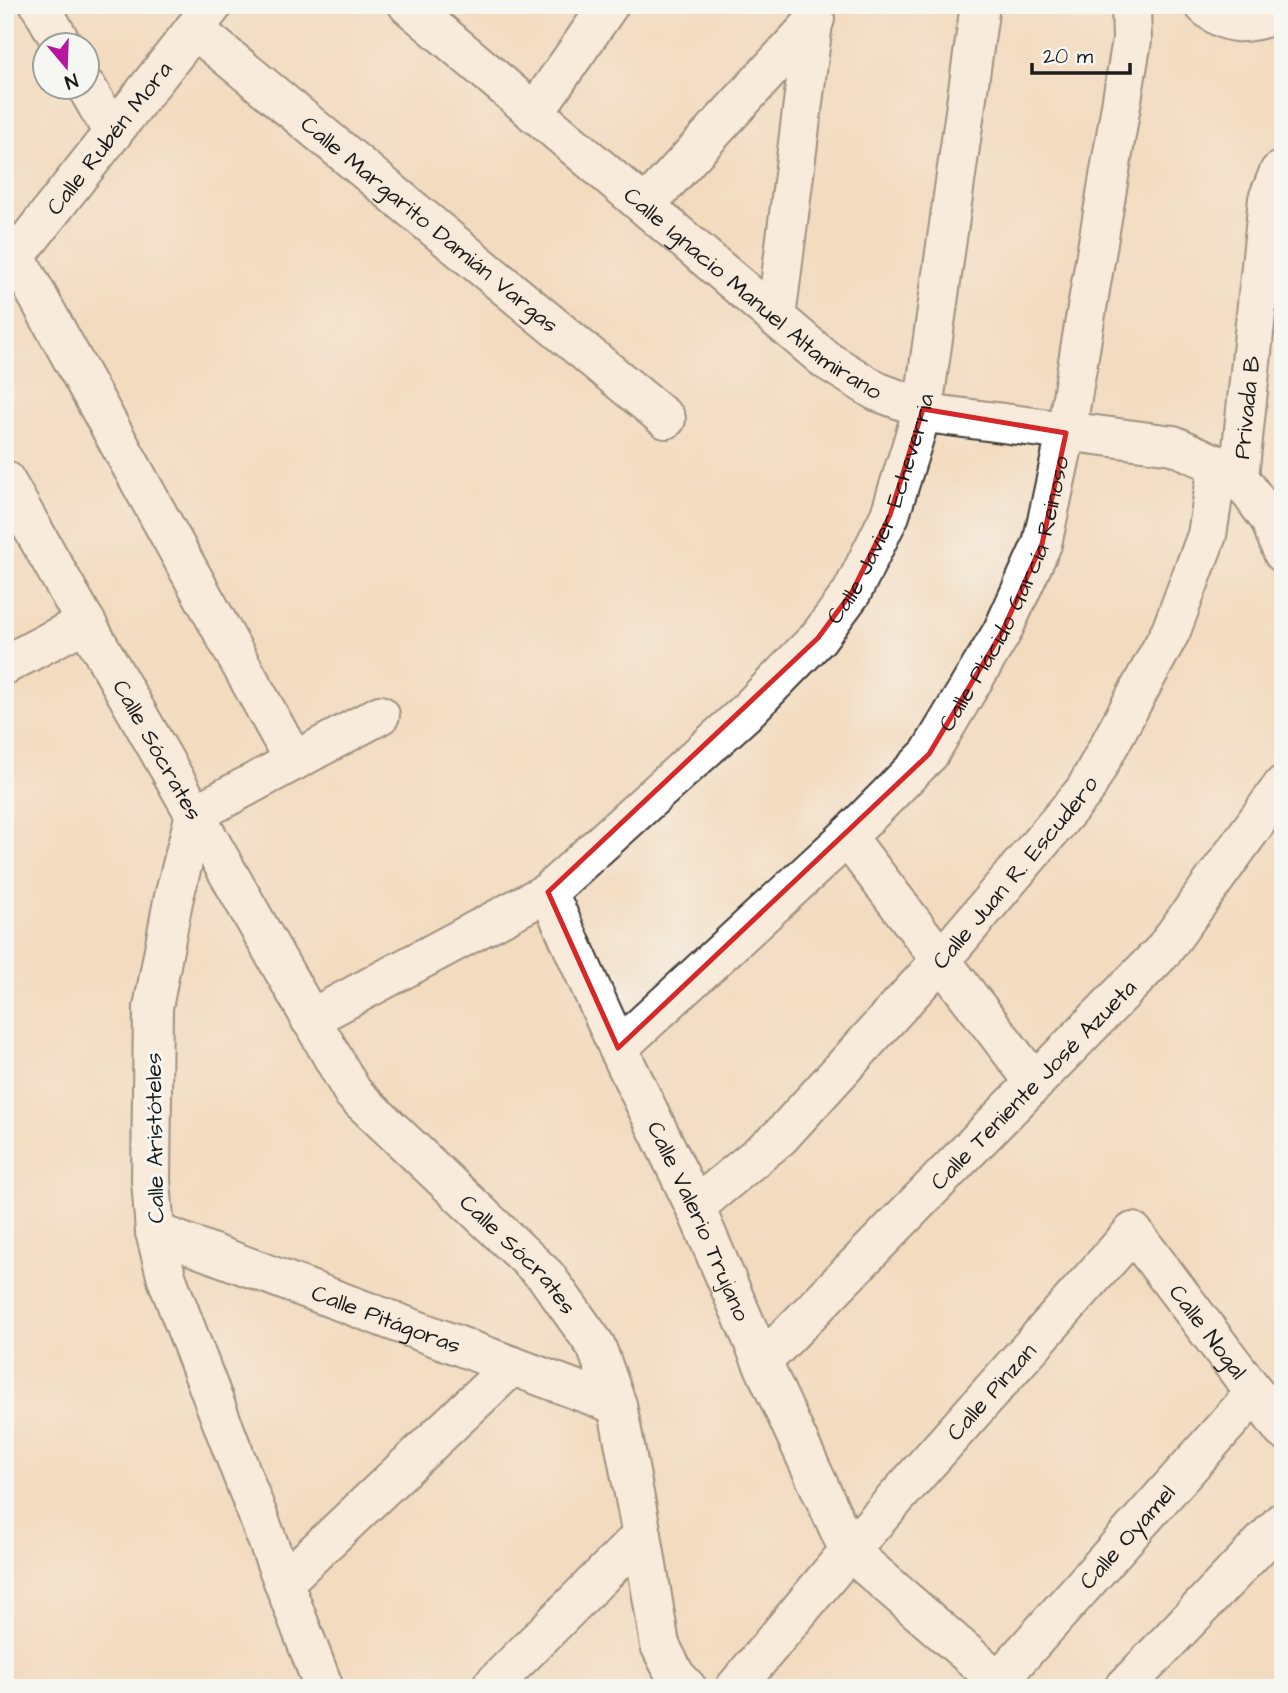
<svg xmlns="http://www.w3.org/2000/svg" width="1288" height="1693" font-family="'Architects Daughter',sans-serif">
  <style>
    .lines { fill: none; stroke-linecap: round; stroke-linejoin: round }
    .street-casing { stroke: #3c3934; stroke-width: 42 }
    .secondary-casing { stroke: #3c3934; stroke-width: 42 }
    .street { stroke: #fff; stroke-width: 38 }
    .secondary { stroke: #fff; stroke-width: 38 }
    .marked { fill: none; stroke: #d62828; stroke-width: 5; stroke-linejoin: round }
    .labels { text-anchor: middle; stroke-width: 6; stroke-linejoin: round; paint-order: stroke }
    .street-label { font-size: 23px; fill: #1c1c1c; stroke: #f6f6f2 }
  </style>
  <rect width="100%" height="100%" fill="#f6f6f2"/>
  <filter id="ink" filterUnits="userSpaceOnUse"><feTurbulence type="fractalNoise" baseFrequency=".0143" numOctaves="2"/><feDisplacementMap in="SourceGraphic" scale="14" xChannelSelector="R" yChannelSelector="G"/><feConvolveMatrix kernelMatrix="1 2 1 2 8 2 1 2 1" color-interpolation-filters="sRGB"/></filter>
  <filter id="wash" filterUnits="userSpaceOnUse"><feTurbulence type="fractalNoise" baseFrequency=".00686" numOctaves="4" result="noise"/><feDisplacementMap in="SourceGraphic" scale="28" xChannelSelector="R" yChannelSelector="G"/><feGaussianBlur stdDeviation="1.57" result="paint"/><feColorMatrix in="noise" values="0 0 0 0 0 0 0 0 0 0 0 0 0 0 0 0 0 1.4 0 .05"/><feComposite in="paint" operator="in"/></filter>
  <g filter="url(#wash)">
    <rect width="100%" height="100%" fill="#f3dbbf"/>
  </g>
  <g filter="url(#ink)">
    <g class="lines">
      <g class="street-casing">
        <g id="street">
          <path d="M40,5L63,46"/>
          <path id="s1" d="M408,5L826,360L876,391L941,415L1173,445L1218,465L1239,477L1270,520L1283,553"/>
          <path d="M1204,5C1232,32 1250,21 1283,13"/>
          <path id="s2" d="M194,29L666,419"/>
          <path d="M87,88L113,133"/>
          <path d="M534,113L609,5"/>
          <path d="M645,206L813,23L815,19"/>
          <path d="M16,257L294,761"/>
          <path d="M776,318L813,23"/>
          <path id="s3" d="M1239,477L1268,199L1279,172L1283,170"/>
          <path id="s4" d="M5,480L353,1093L546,1276L596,1346L617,1405L642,1535L660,1645L675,1675L687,1688"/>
          <path d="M5,665L86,622"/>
          <path d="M847,837L1035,1083"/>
          <path id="s5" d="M548,892L618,1048L695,1207L762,1362L849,1551L1007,1688"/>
          <path id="s6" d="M310,1019L548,892L744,714L818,638L852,592L890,515L923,409L980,5"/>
          <path id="s7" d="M618,1048L847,837L929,754L1002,632L1042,544L1066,433L1132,40L1131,5"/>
          <path id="s8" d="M695,1207L780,1137L941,960L1085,790L1171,631L1207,535L1218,465"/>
          <path id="s9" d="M155,1232L617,1405"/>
          <path id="s10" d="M762,1362L1163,951L1283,785"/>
          <path d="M284,1582L512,1366"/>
          <path id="s11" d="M999,1680L1255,1393"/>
          <path d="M324,1688L167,1279L155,1232L151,1180L153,1008L173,901L195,814L380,715"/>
          <path d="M490,1688L642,1535"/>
          <path id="s12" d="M735,1688L849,1551L1133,1232L1283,1430"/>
          <path d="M1124,1688L1283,1521"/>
        </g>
      </g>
      <g class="secondary-casing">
        <g id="secondary">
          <path id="s13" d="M5,270L213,5"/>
        </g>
      </g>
      <use href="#street" class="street"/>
      <use href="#secondary" class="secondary"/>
    </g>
  </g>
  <path d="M0 0H1288V1693H0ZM923,409L1066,433L1042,544L1002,632L929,754L618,1048L548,892L818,638L852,592L890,515Z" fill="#f3dbbf" fill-opacity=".55" fill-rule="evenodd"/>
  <path class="marked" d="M923,409L1066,433L1042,544L1002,632L929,754L618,1048L548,892L818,638L852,592L890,515Z"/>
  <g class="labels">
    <g class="street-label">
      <text dy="8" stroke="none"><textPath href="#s13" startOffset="168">Calle Rubén Mora</textPath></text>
      <text dy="8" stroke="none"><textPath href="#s2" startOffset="306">Calle Margarito Damián Vargas</textPath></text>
      <text dy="8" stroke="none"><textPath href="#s1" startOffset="450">Calle Ignacio Manuel Altamirano</textPath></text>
      <text dy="8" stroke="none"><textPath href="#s3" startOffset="70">Privada B</textPath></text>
      <text dy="8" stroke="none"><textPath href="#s6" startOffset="786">Calle Javier Echeverria</textPath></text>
      <text dy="8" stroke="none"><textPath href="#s7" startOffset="607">Calle Plácido García Reinoso</textPath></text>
      <text dy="8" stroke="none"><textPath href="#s4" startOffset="310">Calle Sócrates</textPath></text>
      <text dy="8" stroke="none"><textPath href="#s8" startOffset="464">Calle Juan R. Escudero</textPath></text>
      <text dy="8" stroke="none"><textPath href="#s10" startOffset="388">Calle Teniente José Azueta</textPath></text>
      <text transform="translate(154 1138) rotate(-91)" y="8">Calle Aristóteles</text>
      <text dy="8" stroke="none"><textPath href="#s5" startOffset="362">Calle Valerio Trujano</textPath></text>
      <text dy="8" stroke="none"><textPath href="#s4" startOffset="936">Calle Sócrates</textPath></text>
      <text dy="8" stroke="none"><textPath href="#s9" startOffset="247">Calle Pitágoras</textPath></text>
      <text dy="8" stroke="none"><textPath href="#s12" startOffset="730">Calle Nogal</textPath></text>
      <text dy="8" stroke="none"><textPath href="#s12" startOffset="392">Calle Pinzan</textPath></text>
      <text dy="8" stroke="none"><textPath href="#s11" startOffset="192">Calle Oyamel</textPath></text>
    </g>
  </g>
  <rect width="1288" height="1693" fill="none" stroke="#f6f6f2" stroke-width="28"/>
  <g transform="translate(66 66) rotate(161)"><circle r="33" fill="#f6f6f2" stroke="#9f9f9c" stroke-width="2"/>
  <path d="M0-5L12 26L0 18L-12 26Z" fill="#b5179e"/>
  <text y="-10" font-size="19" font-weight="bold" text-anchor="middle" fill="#1c1c1c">N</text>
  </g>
  <path d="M1032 63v10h98v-10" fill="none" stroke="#1c1c1c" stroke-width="3.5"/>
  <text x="1043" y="63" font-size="21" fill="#1c1c1c" stroke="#f6f6f2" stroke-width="5" paint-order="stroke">20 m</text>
</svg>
